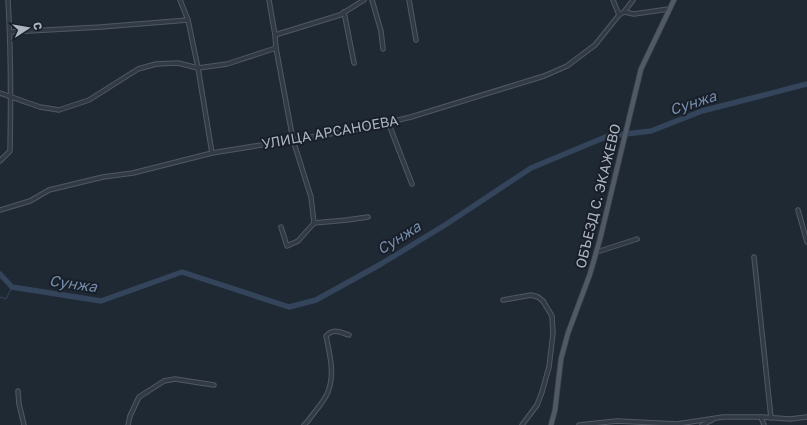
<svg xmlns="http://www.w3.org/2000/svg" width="807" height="425" font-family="'Golos Text',sans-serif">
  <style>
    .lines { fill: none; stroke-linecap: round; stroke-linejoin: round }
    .stream { stroke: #33445b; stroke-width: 1 }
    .river { stroke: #33445b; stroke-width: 5.5 }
    .minor-casing { stroke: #505863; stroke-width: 5.5 }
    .major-casing { stroke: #3c434e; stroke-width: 6 }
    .minor { stroke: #323a45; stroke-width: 3.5 }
    .major { stroke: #505965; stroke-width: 4.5 }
    .labels { text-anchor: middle; stroke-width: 4; stroke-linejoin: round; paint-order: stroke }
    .street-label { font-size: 14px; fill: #acb5c2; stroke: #181f29 }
    .water-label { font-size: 15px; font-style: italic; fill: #758daa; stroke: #181f29 }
  </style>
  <rect width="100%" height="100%" fill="#1f2934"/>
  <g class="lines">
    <path class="stream" d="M0,297L6,299L12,287"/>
    <path class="river" d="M0,274L12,287L101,301L182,272L289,307L316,300L381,264L445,225L531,168L608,136L651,131L702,111L807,84"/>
    <g class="minor-casing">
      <g id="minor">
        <path d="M180,0L188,20L198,68L212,153"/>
        <path d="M269,0L275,35L276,48L293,140L311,197L314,223"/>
        <path d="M372,0L381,31L383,49"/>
        <path d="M409,0L416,40"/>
        <path d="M613,0L619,15"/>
        <path d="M344,12L354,63"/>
        <path d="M624,12L634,14L669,9"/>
        <path d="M10,32L101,27L188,20"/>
        <path d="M275,35L340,15L364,0"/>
        <path d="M0,93L40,107L59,110L89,100L138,69L156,64L178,63L198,68L227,64L276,48"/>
        <path d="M388,122L412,184"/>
        <path d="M0,161L10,151C11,100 11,50 8,0"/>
        <path d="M0,210L30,201L49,190L103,177L133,173L212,153L360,129L411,117L544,76L567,66L595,45L619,15L624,12L633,0"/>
        <path d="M798,210L807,242"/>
        <path d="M281,227L287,246L298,241L314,223L347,220L368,217"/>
        <path d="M597,252L637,239"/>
        <path d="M754,257L771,418"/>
        <path d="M503,300L531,295L538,297L543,301L552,316L553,333L549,367L542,392L537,405L522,425"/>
        <path d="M18,391L19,404L24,425"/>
        <path d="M761,417L764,425"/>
        <path d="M128,425L130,416L139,397L164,381L175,379L214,385"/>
        <path d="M304,425L308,421C314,412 324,402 328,392C335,374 330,355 326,336C334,328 339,332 349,335"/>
        <path d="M579,425L617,421L677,424L723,417H761L790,419L807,417"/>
        <path d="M702,425L712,420"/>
      </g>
    </g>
    <g class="major-casing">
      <path id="major" d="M551,425L555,410L561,359L568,333L590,274L600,239L641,69L674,0"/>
    </g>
    <use href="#minor" class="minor"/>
    <use href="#major" class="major"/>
  </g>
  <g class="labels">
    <g class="street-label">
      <text transform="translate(330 132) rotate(-10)" y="5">УЛИЦА АРСАНОЕВА</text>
      <text transform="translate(598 196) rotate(-76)" y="5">ОБЪЕЗД С. ЭКАЖЕВО</text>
    </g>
    <g class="water-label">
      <text transform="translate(693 103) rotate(-18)" y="5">Сунжа</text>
      <text transform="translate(399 238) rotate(-32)" y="5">Сунжа</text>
      <text transform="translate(73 284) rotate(8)" y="5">Сунжа</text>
    </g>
  </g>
  <g transform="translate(28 28) rotate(78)" stroke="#181f29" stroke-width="3" paint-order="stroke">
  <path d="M0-3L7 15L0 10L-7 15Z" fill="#acb5c2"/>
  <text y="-6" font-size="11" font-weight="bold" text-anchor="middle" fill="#acb5c2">С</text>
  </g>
</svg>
